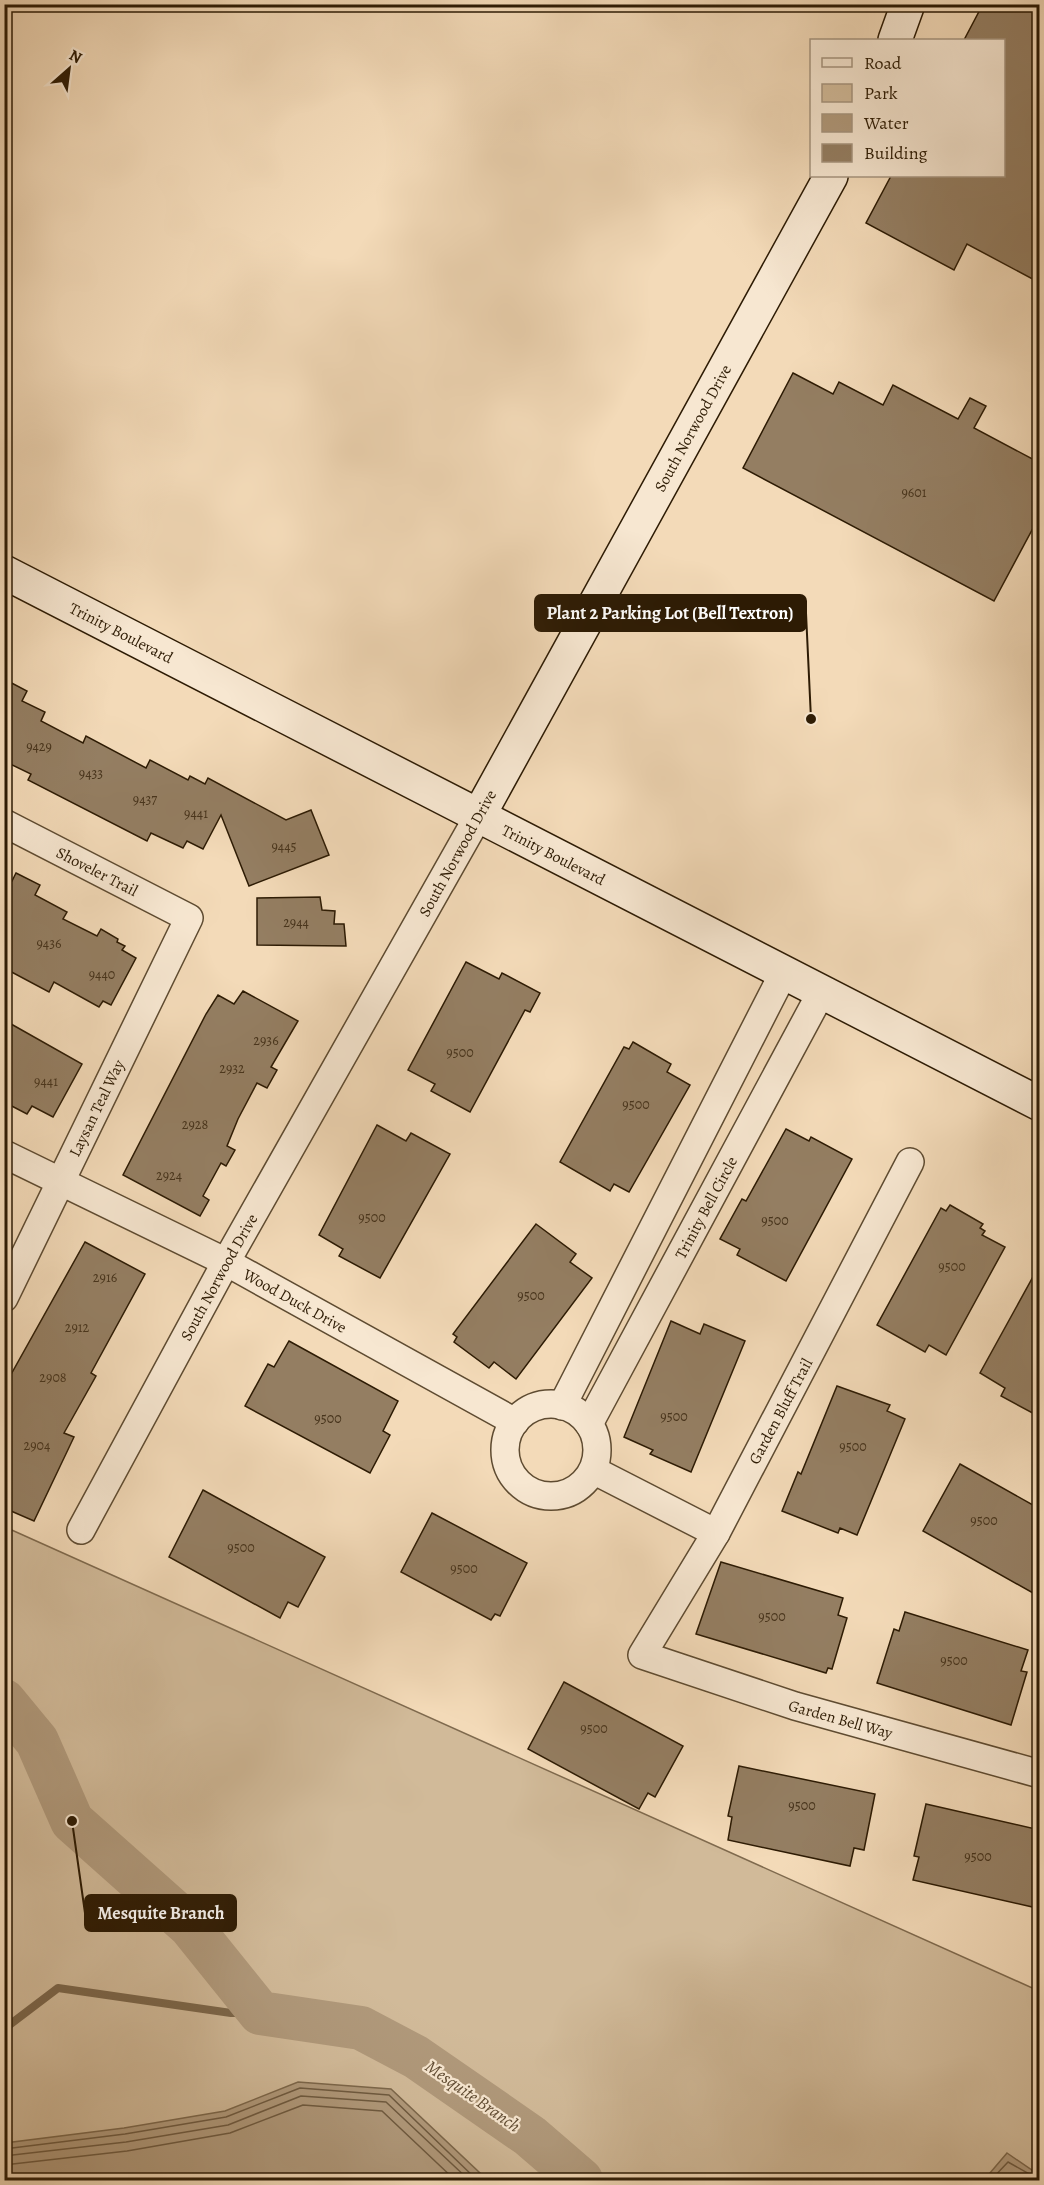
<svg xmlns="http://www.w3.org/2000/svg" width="1044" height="2185" font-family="Alegreya,serif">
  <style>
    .green { fill: #d1ba99; stroke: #7f6a4e; stroke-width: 1.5 }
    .water { fill: #b0997b; stroke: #7c674b; stroke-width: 1.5 }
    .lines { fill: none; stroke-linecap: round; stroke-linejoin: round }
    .shore { stroke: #6e5a40; stroke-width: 1.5 }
    .stream { stroke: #7c674b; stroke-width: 8 }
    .river { stroke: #b0997b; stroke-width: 44 }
    .building { fill: #947e62; stroke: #2d1b04; stroke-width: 1.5 }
    .street-casing { stroke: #5e4b31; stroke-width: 30 }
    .secondary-casing { stroke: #2d1b04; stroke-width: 36 }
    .street { stroke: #f7e7d1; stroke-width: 27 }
    .secondary { stroke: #f7e7d1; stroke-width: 33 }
    .labels { text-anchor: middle; stroke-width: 4.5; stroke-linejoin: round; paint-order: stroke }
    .number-label { font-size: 14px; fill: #47341c }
    .street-label { font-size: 16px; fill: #2d1b04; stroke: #f7e7d1 }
    .water-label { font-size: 18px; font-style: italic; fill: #614d34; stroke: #f7e7d1 }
    .leader { fill: none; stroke: #2d1b04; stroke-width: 2 }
    .callout-dot { fill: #2d1b04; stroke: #f7e7d1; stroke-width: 2 }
    .callout { fill: #2d1b04; stroke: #2d1b04; stroke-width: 2 }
    .callout-label { font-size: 18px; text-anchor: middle; font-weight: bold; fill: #fff }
  </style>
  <rect width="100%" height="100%" fill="#f3dab8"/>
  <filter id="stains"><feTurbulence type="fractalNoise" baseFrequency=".00333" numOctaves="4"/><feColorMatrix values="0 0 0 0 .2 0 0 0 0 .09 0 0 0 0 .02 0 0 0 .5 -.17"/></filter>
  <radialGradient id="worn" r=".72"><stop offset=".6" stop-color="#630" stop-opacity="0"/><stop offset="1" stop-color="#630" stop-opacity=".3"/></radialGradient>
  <path class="green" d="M5,1527L1039,1991V2180H5Z"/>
  <g class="water">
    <path d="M298,2082L391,2089L481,2174L483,2180H5V2143L124,2128L225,2111Z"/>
    <path d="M1007,2153L1039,2175V2180H984Z"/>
  </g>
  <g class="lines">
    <g class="shore">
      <path d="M4,2149L125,2134L226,2117L300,2088L389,2095L477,2180"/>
      <path d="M4,2156L126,2142L228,2125L301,2096L386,2102L469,2180"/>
      <path d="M4,2165L127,2151L230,2133L303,2105L382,2111L455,2180"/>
      <path d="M991,2180L1008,2162L1040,2180"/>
    </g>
    <path class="stream" d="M4,2029L58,1988L231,2013H260"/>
    <path class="river" d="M4,1701L37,1741L72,1821L190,1926L260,2013L361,2028L416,2057L530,2136L581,2180"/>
  </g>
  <g class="building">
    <path d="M983,4H1040V283L967,244L954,270L866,223L891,176H1004V40H964Z"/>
    <path d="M793,373L833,394L839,382L883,405L893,385L958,419L970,398L986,406L974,428L1040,463V515L994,601L743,468Z"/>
    <path d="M4,679L27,691L22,701L45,712L41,721L83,743L86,736L146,768L150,760L188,780L190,776L205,784L208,778L286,820L311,810L329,855L249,886L221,815L203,849L187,841L183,848L151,833L147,841L28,780L31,774L4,761Z"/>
    <path d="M16,873L40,885L35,895L67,912L63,919L97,936L101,929L118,939L117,942L125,946L122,950L136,958L111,1005L103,1001L99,1007L54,982L49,992L4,968V877L12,881Z"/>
    <path d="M320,897L322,910L335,911L334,924H344L346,946L257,945V898Z"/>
    <path d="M466,962L499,979L502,973L540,993L530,1012L525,1010L470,1112L431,1091L435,1084L408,1070Z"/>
    <path d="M243,991L298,1021L271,1067L277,1070L267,1088L257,1083L238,1119L227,1146L235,1150L226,1166L221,1163L203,1196L209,1200L200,1216L123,1175L206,1014L218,995L234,1004Z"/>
    <path d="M4,1020L82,1064L53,1117L32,1106L27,1114L4,1102Z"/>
    <path d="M633,1042L671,1064L667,1072L690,1085L629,1192L614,1184L610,1191L560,1162L624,1047L629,1049Z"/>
    <path d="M377,1125L406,1141L411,1133L450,1154L380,1278L339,1256L343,1249L319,1235Z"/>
    <path d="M786,1129L809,1141L811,1137L852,1159L786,1281L737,1255L740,1249L720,1239L742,1199L746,1201Z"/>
    <path d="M950,1205L983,1224L980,1228L985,1231L982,1235L1005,1247L946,1355L929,1345L925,1352L877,1325L941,1208L946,1211Z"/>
    <path d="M536,1224L576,1254L570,1262L592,1278L516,1379L494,1362L489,1368L454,1342L457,1337L453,1334Z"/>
    <path d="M85,1242L145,1274L91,1373L96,1376L64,1433L74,1437L34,1521L4,1508V1387Z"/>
    <path d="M1040,1264V1417L1001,1396L1005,1388L980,1373Z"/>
    <path d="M671,1321L700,1334L704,1324L745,1341L691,1472L650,1454L653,1450L624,1437Z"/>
    <path d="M289,1341L398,1401L383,1431L390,1435L370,1473L245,1406L268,1364L274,1367Z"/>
    <path d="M837,1386L890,1405L887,1411L905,1419L857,1535L840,1528L838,1533L782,1511L798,1472L801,1474Z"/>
    <path d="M960,1464L1040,1509V1582L1033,1593L923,1531Z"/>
    <path d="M203,1490L325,1557L298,1607L288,1602L280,1618L169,1557Z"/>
    <path d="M432,1513L527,1563L500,1616L495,1614L491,1620L401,1572Z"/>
    <path d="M721,1562L843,1598L838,1615L847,1618L832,1669L828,1668L826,1673L696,1634Z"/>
    <path d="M905,1612L1028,1650L1021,1671L1027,1672L1011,1725L877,1683L894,1629L899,1631Z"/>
    <path d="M564,1682L683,1746L655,1797L648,1793L639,1809L528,1749Z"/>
    <path d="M739,1766L875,1794L864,1850L854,1848L850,1866L728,1840L732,1817L728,1816Z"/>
    <path d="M926,1804L1040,1830V1895L1037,1908L913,1880L919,1857L914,1856Z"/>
  </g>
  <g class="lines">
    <g class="street-casing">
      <g id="street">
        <path id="s1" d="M4,823L189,918L4,1298"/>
        <path id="s2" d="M4,1154L226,1262L515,1422"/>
        <path id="s3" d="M910,1162L716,1533L642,1655L795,1706L1040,1774"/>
        <circle cx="551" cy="1450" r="46"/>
        <path d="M562,1406L784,972"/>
        <path id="s4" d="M589,1424L822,991"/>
        <path d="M593,1470L716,1533"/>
        <path id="s5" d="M81,1530L226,1262L479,815"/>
      </g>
    </g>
    <g class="secondary-casing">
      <g id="secondary">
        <path d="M895,40L908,4"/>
        <path id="s6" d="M4,572L1040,1104"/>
        <path id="s7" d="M479,815L831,176"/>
      </g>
    </g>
    <use href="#street" class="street"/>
    <use href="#secondary" class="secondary"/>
  </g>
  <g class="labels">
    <g class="number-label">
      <text x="914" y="497">9601</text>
      <text x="39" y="751">9429</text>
      <text x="91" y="778">9433</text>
      <text x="145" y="804">9437</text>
      <text x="196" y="818">9441</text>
      <text x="284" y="851">9445</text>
      <text x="296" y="927">2944</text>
      <text x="49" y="948">9436</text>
      <text x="102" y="979">9440</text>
      <text x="266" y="1045">2936</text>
      <text x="460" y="1057">9500</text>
      <text x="232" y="1073">2932</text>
      <text x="46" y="1086">9441</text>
      <text x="636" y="1109">9500</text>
      <text x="195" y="1129">2928</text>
      <text x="169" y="1180">2924</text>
      <text x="372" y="1222">9500</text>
      <text x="775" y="1225">9500</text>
      <text x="952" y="1271">9500</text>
      <text x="105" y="1282">2916</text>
      <text x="531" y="1300">9500</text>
      <text x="77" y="1332">2912</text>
      <text x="53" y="1382">2908</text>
      <text x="674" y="1421">9500</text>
      <text x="328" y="1423">9500</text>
      <text x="37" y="1450">2904</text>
      <text x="853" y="1451">9500</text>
      <text x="984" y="1525">9500</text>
      <text x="241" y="1552">9500</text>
      <text x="464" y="1573">9500</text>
      <text x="772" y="1621">9500</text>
      <text x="954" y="1665">9500</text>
      <text x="594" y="1733">9500</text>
      <text x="802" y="1810">9500</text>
      <text x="978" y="1861">9500</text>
    </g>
    <g class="street-label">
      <text dy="6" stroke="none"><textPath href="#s7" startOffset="442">South Norwood Drive</textPath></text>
      <text dy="6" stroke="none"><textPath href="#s6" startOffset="132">Trinity Boulevard</textPath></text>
      <text transform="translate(457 853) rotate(-61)" y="6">South Norwood Drive</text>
      <text dy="6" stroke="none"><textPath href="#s6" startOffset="618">Trinity Boulevard</textPath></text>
      <text dy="6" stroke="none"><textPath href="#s1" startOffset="105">Shoveler Trail</textPath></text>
      <text transform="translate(96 1108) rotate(-64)" y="6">Laysan Teal Way</text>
      <text dy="6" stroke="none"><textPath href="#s4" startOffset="246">Trinity Bell Circle</textPath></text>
      <text dy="6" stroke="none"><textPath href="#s5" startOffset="288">South Norwood Drive</textPath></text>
      <text dy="6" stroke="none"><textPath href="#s2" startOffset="326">Wood Duck Drive</textPath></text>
      <text transform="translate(780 1411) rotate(-62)" y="6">Garden Bluff Trail</text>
      <text dy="6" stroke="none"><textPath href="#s3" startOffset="770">Garden Bell Way</textPath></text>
    </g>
    <g class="water-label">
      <text transform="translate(473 2096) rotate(35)" y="6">Mesquite Branch</text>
    </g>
  </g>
  <path class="leader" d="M811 719L806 613M72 1821L85 1913"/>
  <g class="callout-dot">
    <circle cx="811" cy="719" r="6"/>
    <circle cx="72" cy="1821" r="6"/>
  </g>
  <g class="callout">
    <rect x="535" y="595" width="271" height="36" rx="6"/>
    <rect x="85" y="1895" width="151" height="36" rx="6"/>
  </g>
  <g class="callout-label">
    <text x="670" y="619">Plant 2 Parking Lot (Bell Textron)</text>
    <text x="161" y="1919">Mesquite Branch</text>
  </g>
  <rect width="1044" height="2185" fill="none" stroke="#f3dab8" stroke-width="24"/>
  <rect x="6" y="6" width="1032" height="2173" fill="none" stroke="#2d1b04" stroke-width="3"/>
  <rect x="12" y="12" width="1020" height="2161" fill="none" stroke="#2d1b04" stroke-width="1.5"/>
  <rect x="810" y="39" width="195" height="138" fill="#f7e7d1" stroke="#a6957f" stroke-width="1.5"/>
  <rect x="822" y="58" width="30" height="9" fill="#f7e7d1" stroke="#a6957f" stroke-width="1.5"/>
  <text x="864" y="69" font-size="18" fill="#2d1b04">Road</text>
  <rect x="822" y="84" width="30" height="18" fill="#d1ba99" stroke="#a6957f" stroke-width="1.5"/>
  <text x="864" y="99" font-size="18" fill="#2d1b04">Park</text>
  <rect x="822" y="114" width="30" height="18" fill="#b0997b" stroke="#a6957f" stroke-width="1.5"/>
  <text x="864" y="129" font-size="18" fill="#2d1b04">Water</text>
  <rect x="822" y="144" width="30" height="18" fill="#947e62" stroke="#a6957f" stroke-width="1.5"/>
  <text x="864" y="159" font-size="18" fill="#2d1b04">Building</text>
  <g transform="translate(69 69) rotate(28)" stroke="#f7e7d1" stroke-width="4.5" paint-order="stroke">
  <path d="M0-4.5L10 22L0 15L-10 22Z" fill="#2d1b04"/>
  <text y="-9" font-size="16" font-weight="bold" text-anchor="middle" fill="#2d1b04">N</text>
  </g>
  <rect width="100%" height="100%" filter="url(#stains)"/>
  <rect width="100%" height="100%" fill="url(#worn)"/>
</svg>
